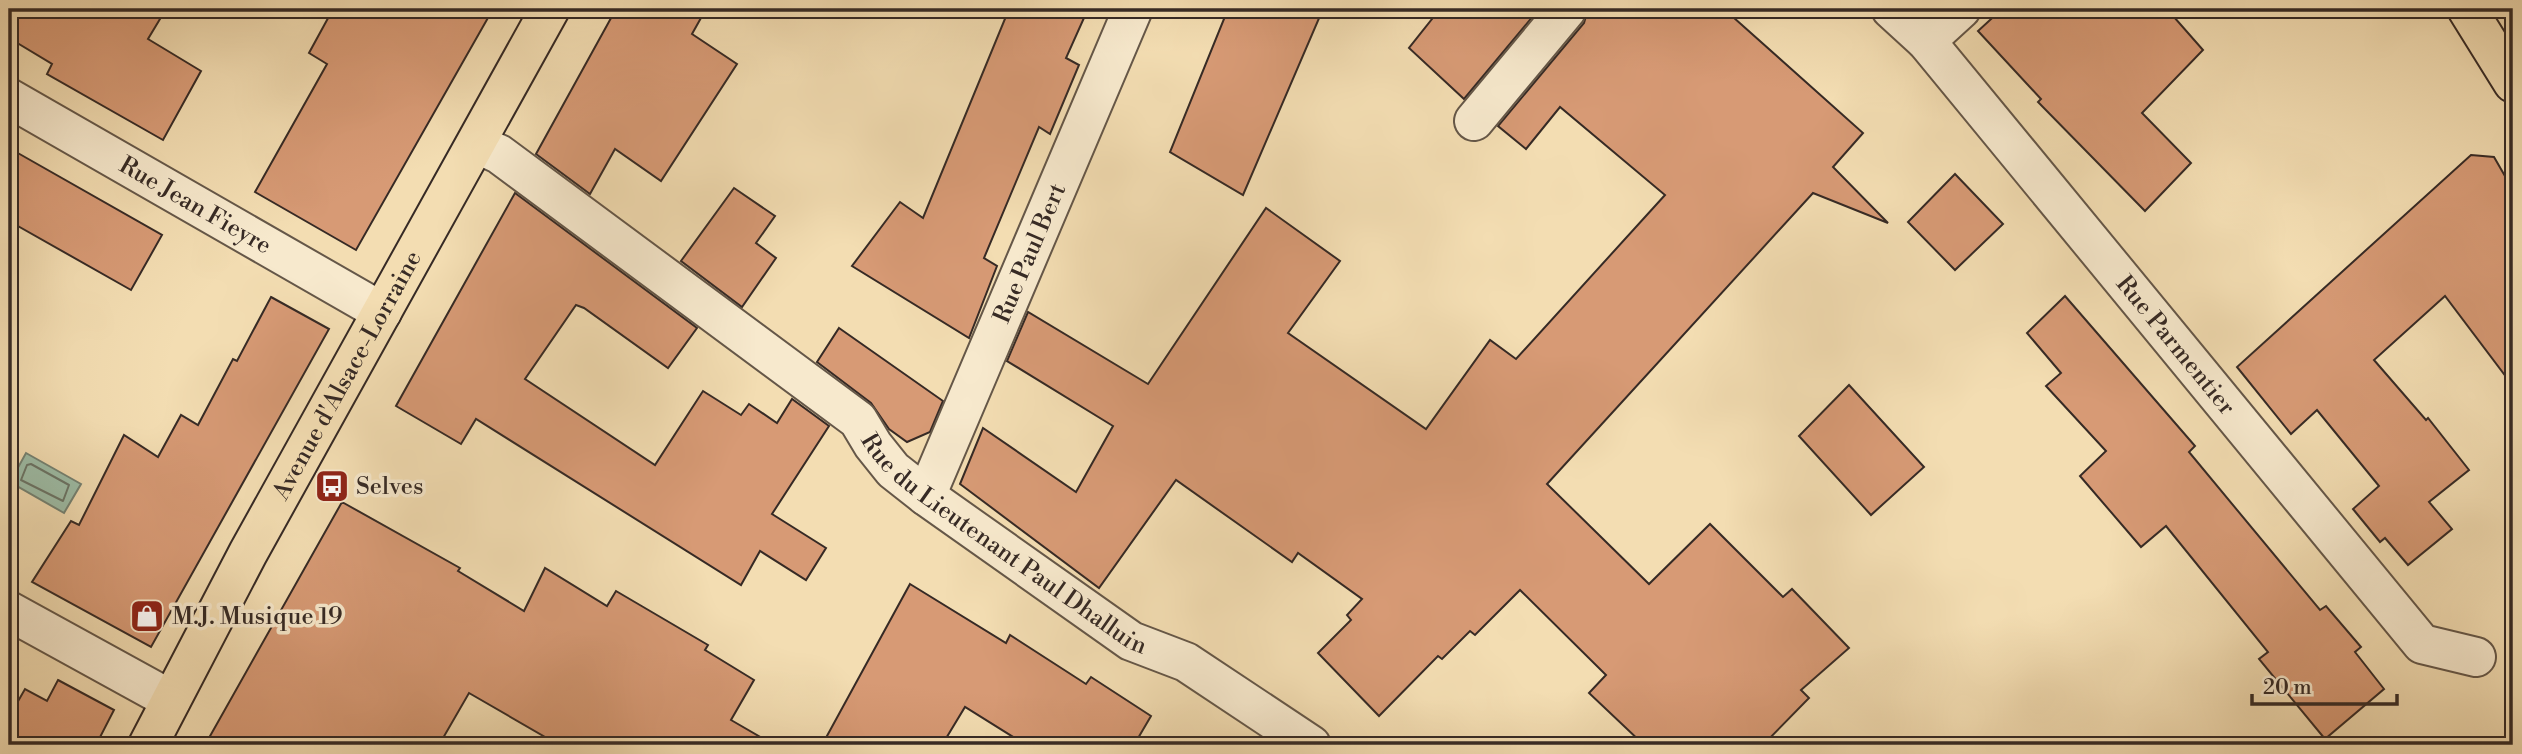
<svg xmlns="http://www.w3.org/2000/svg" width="2522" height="754" font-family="'Libre Bodoni',serif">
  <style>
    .water { fill: #9dbda7; stroke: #748273; stroke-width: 2 }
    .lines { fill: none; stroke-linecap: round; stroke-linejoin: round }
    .shore { stroke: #6a7466; stroke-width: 2 }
    .building { fill: #d79a75; stroke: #362a25; stroke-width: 2 }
    .minor-casing { stroke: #655748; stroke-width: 42 }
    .major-casing { stroke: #362a25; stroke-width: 42 }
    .minor { stroke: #f7e9cd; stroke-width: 38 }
    .major { stroke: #f3ddb2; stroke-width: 38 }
    .labels { text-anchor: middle; stroke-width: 7; stroke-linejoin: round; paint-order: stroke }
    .street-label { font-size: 24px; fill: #362a25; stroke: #f7e9cd }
    .poi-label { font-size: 24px; fill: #362a25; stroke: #f7e9cd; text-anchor: start }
  </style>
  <rect width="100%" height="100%" fill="#f3ddb2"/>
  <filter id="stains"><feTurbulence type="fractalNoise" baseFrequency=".00286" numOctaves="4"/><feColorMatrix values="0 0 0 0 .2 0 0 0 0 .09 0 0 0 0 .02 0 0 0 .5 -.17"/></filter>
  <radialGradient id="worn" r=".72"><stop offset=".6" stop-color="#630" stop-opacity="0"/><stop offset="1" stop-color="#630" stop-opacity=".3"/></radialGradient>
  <path class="water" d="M26,453L81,484L64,513L10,482Z"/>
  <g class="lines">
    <path class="shore" d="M31,464L69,485L63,501L21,480L27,465Z"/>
  </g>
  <g class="building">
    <path d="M9,9H166L148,39L201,71L163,140L47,74L52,64L9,38Z"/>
    <path d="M333,9H493L356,250L255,192L327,64L309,53Z"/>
    <path d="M616,9H706L692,34L737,64L661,181L615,149L590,194L536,154Z"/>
    <path d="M1009,9H1088L1066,58L1079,65L1050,134L1039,127L984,258L997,266L969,338L852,266L900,202L923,218Z"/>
    <path d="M1228,9H1323L1243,195L1170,152Z"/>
    <path d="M1440,9H1539L1464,99L1409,48Z"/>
    <path d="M1588,9H1724L1863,133L1833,167L1888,223L1813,193L1547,484L1649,584L1710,524L1783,597L1792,589L1849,648L1801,690L1809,698L1763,745H1644L1589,693L1606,675L1520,590L1475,635L1470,631L1442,659L1438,656L1379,716L1318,653L1351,620L1347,615L1362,599L1298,553L1292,562L1176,480L1099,588L960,484L983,428L1076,492L1113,426L1007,361L1028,312L1148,384L1266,208L1340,261L1288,333L1426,429L1490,340L1516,359L1665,195L1560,107L1526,149L1498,126L1584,23Z"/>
    <path d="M2002,9H2167L2203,50L2142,113L2191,163L2145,211L2038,102L2041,99L1978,31Z"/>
    <path d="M9,148L162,235L131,290L9,221Z"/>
    <path d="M2471,155L2494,157L2513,190V386L2445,296L2374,360L2426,420L2428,418L2469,470L2429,502L2452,529L2408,565L2385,538L2380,542L2353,509L2379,486L2317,410L2291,434L2237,367Z"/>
    <path d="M1955,174L2003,224L1955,270L1908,222Z"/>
    <path d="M734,188L775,216L756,243L776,258L742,307L681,261Z"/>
    <path d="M515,193L697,328L668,368L584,308L576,305L525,379L655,465L703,391L741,415L749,404L777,423L792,399L829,426L772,514L826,548L806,580L760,551L741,585L476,419L461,444L396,406Z"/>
    <path d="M2065,296L2195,446L2189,452L2320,610L2326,606L2361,647L2355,652L2384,689L2325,739L2259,659L2268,652L2166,526L2141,547L2080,476L2106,451L2046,386L2061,373L2027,333Z"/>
    <path d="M271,297L329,329L151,647L32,582L71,521L79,525L124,435L158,457L181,415L198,425L233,359L237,361Z"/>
    <path d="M839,328L943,401L930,432L907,442L889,429L871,403L817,362Z"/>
    <path d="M1849,385L1924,467L1871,515L1799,436Z"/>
    <path d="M342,502L460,568L458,571L524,611L545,568L607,606L616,591L708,645L705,650L754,680L731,720L774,745H559L469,693L439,745H205Z"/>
    <path d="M910,584L1006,643L1010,635L1086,684L1091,677L1151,716L1134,745H1026L965,707L942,745H822Z"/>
    <path d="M58,680L114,710L96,745H9V717L25,689L47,701Z"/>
  </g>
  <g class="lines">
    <g class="minor-casing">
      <g id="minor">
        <path id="s1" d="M1891,9L1926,41L2422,644L2476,657"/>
        <path d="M1926,41L1961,9"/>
        <path id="s2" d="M9,98L382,312"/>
        <path d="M1474,121L1567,9"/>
        <path id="s3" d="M477,144L499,154L858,420L873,445L893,470L926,496L1131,641L1186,662L1311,745"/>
        <path id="s4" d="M926,496L1133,9"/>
        <path d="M9,611L171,700"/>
      </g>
    </g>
    <g class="major-casing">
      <g id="major">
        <path d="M2467,9L2513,83"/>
        <path id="s5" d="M148,745L248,553L550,9"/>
      </g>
    </g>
    <use href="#minor" class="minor"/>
    <use href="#major" class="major"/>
  </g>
  <defs>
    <g id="bus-square" transform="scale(1.75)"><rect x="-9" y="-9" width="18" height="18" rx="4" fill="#8f2418" stroke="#f7e9cd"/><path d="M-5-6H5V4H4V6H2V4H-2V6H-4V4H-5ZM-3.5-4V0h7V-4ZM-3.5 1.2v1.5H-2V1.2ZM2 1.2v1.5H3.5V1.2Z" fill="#fff"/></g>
    <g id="shop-square" transform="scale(1.75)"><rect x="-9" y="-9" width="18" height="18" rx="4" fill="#8f2418" stroke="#f7e9cd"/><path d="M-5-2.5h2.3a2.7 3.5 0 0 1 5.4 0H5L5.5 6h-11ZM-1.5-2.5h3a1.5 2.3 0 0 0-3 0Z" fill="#fff"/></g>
  </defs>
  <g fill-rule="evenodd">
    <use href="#bus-square" x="332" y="486"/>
    <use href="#shop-square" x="147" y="616"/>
  </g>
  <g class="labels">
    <g class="street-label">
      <text dy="8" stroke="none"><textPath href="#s2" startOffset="215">Rue Jean Fieyre</textPath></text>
      <text dy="8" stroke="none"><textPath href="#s4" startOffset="264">Rue Paul Bert</textPath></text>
      <text dy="8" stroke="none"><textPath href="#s1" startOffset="441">Rue Parmentier</textPath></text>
      <text dy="8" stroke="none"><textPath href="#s5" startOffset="420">Avenue d'Alsace-Lorraine</textPath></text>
      <text dy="8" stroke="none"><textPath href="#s3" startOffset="665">Rue du Lieutenant Paul Dhalluin</textPath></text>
    </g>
    <g class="poi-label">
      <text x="356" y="494">Selves</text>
      <text x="172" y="624">M.J. Musique 19</text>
    </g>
  </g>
  <rect width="2522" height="754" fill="none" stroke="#f3ddb2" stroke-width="35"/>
  <rect x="10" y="10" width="2501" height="733" fill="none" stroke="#362a25" stroke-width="3.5"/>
  <rect x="18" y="18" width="2487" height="719" fill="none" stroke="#362a25" stroke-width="2"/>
  <path d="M2252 694v10h145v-10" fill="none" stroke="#362a25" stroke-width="3.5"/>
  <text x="2263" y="694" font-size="21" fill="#362a25" stroke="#f7e9cd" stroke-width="5" paint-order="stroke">20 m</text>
  <rect width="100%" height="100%" filter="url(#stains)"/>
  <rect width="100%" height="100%" fill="url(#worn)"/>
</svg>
